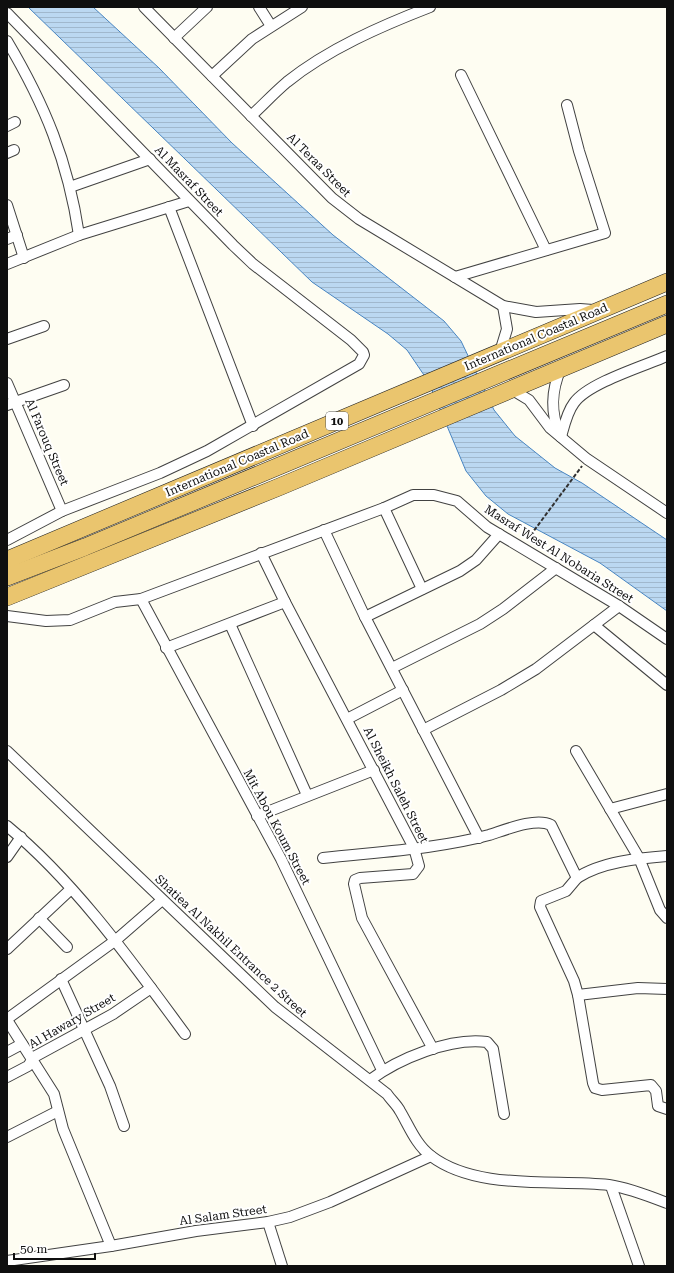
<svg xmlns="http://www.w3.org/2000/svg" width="674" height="1273" font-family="'Roboto Serif',serif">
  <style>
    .water { fill: url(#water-rules); stroke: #4885c2 }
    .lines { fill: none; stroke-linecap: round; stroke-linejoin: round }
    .minor-casing { stroke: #424242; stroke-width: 12 }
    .trunk-casing { stroke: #202020; stroke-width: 18 }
    .path { stroke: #313131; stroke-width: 2; stroke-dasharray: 4 2; stroke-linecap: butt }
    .minor { stroke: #fff; stroke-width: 10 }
    .trunk { stroke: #eac56e; stroke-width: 17 }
    .labels { text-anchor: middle; stroke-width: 4; stroke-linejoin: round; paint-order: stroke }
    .shield { fill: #fff; stroke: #575757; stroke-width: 1 }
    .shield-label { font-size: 11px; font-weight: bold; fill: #0f0f0f }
    .street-label { font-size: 12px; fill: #0f0f0f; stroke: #fff }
  </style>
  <defs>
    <pattern id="water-rules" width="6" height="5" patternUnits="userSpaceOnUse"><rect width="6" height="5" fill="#bbd8f1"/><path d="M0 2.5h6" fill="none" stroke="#a0b8cd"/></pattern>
  </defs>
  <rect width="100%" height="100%" fill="#fefdf2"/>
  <path class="water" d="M28,7H93L159,68L232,143L333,235L444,321L461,341L494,410L515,436L555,468L582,483L667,540V611L600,563L508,514L486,496L466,471L428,381L407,350L388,334L312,282Z"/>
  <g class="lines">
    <g class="minor-casing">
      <g id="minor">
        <path d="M144,7L332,198L359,219L503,306L536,312L580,309L593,310"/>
        <path d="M259,7L271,26"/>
        <path d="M7,13L233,245L253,264L351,340L363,352L364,355L359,364L207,451L160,473L62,511L7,540"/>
        <path d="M174,38L207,7"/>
        <path d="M7,41C45,105 68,161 79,235"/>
        <path d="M461,75L546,250"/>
        <path d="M212,76L252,39L302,7"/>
        <path d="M251,116C263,105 274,93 287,82C328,49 381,26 430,7"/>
        <path d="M7,126L15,122"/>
        <path d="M7,153L14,150"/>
        <path d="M70,187L150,159"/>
        <path d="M7,205L24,258"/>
        <path d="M169,207L253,426"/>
        <path d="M7,239L17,235"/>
        <path d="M7,264L79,235L189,201"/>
        <path d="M455,277L605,233L579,151L567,105"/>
        <path d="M7,339L44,326"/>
        <path d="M500,352L507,329L503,306"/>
        <path d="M7,383L62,511"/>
        <path d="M511,389L529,400L550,428L587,459L667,513"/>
        <path d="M7,405L64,385"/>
        <path d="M560,435C550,412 551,391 561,368"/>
        <path d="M561,437C564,426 567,412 574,403C588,383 644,366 667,356"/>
        <path d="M384,508L422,589"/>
        <path d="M324,530L365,617L479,838"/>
        <path d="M261,553L285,602L414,848L419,866L413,874L360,878L355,880L354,884L362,918L433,1049"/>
        <path d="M141,599L281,859L382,1070"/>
        <path d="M7,616L46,621L70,620L115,602L141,599L384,508L413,495H434L457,501L487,527L619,606L667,639"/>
        <path d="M365,617L460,571L476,560L499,534"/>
        <path d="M230,624L307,795"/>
        <path d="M594,625L667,685"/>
        <path d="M166,648L285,602"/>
        <path d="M392,668L480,624L503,609L556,568"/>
        <path d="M347,719L403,690"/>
        <path d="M423,730L501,690L536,669L619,606"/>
        <path d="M7,751L275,1007L387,1094C391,1100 397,1105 400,1111C409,1126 416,1145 431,1156C477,1191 554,1179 609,1185C629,1188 649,1196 667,1203"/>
        <path d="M576,751L639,858L660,910L667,918"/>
        <path d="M610,809L667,794"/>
        <path d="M257,816L374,770"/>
        <path d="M7,826C76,883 132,962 185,1034"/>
        <path d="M7,857L21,837"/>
        <path d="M323,858C376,852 438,849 489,835C505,830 536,817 551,825L577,878C600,862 640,858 667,856"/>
        <path d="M577,878L566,891L541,901L540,907L574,981L578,995L593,1083L595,1088L602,1090L651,1085L656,1091L658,1106L667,1109"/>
        <path d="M39,918L67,947"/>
        <path d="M7,949L71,889"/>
        <path d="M61,979L110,1086L124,1126"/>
        <path d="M578,995L638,988L667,989"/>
        <path d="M7,1019L116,940L162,900"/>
        <path d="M7,1020L54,1094L63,1129L111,1246"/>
        <path d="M7,1052L22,1044"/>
        <path d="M7,1077L28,1066L34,1057L113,1014L151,988"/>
        <path d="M370,1080C398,1059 450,1037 487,1042L493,1049L504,1114"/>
        <path d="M7,1137L58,1111"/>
        <path d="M611,1186L639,1266"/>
        <path d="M268,1222L282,1266"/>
        <path d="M7,1261L111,1246L196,1231L268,1222L290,1217L330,1202L431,1156"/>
      </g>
    </g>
    <g class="trunk-casing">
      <g id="trunk">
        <path d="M7,560L667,282"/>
        <path d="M7,577L85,547L667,304"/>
        <path d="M7,597L279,487L667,324"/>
      </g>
    </g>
    <path class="path" d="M527,540L582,466"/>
    <use href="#minor" class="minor"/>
    <use href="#trunk" class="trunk"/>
  </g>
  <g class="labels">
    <rect class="shield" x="326" y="412" width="22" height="18" rx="3"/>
    <g class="shield-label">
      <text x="337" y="425">10</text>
    </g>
    <g class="street-label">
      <text transform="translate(319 165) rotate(45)" y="4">Al Teraa Street</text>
      <text transform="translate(189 181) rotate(46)" y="4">Al Masraf Street</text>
      <text transform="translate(536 337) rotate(-23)" y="4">International Coastal Road</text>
      <text transform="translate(47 442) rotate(67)" y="4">Al Farouq Street</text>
      <text transform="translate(237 463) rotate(-23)" y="4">International Coastal Road</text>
      <text transform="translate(559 554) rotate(32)" y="4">Masraf West Al Nobaria Street</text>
      <text transform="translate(396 785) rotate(63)" y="4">Al Sheikh Saleh Street</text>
      <text transform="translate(277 827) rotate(62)" y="4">Mit Abou Koum Street</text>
      <text transform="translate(231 946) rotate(43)" y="4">Shatiea Al Nakhil Entrance 2 Street</text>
      <text transform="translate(72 1021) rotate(-30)" y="4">Al Hawary Street</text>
      <text transform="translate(223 1215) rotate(-8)" y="4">Al Salam Street</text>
    </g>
  </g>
  <rect width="674" height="1273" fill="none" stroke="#0f0f0f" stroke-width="16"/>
  <path d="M14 1253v6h81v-6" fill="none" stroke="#0f0f0f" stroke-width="2"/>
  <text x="20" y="1253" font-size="12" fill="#0f0f0f" stroke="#ffffff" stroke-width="3" paint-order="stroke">50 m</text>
</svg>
